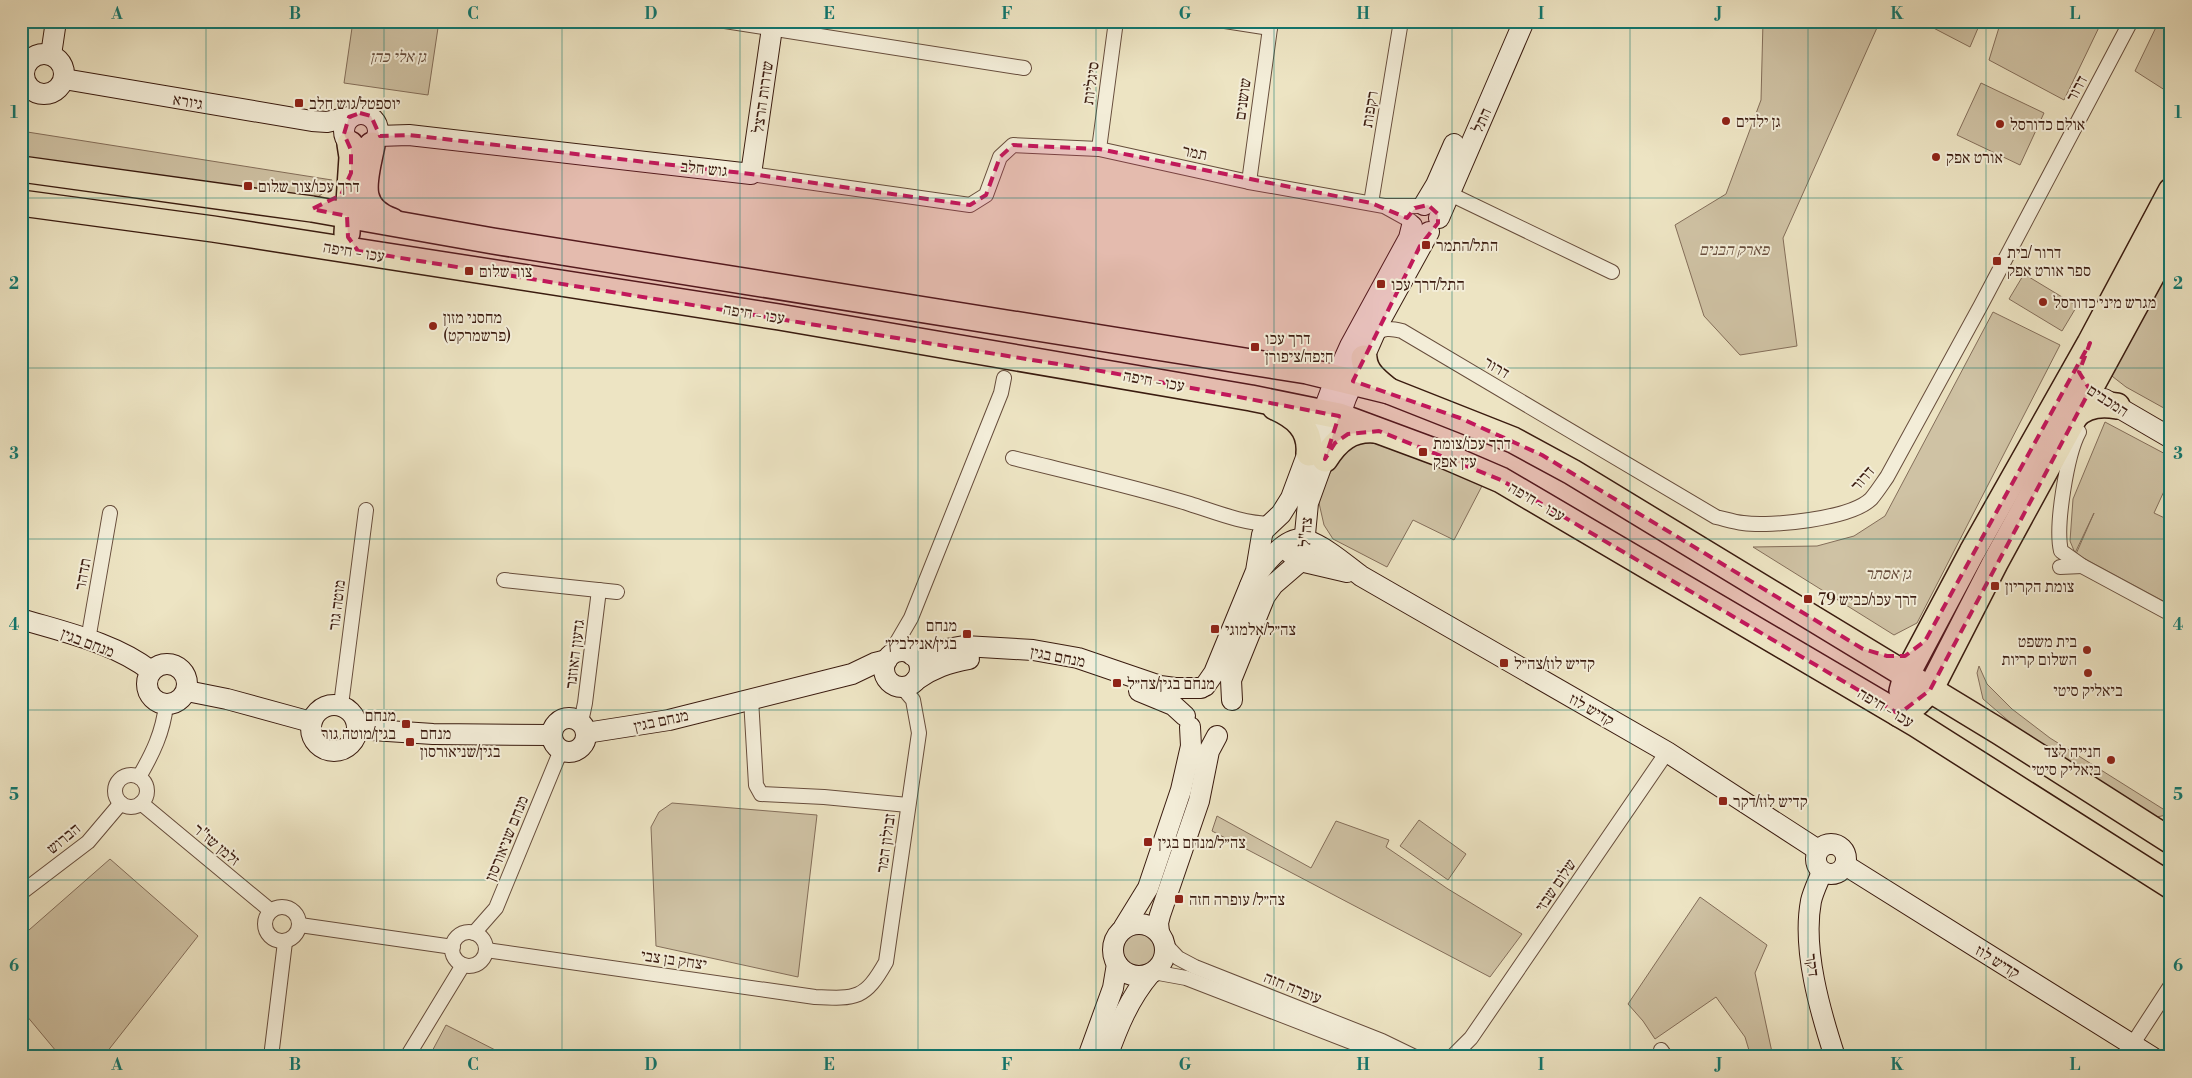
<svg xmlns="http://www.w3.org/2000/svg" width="2192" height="1078" font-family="'Libre Bodoni','Frank Ruhl Libre',serif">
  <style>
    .green { fill: #cfc2a4; stroke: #846e5a }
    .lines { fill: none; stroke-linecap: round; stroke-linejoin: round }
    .street-casing { stroke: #674d3c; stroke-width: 16 }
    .secondary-casing { stroke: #3a1b0f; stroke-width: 22 }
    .highway-casing { stroke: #3a1b0f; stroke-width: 28 }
    .street { stroke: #f3edd8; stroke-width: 14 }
    .secondary { stroke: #f3edd8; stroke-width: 20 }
    .highway { stroke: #ede4c3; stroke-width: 25 }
    .marked { fill: #c2185b; fill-opacity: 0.2; stroke: #c2185b; stroke-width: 4; stroke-dasharray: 10 6; stroke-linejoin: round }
    .grid { fill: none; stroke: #0f766e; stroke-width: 1; stroke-opacity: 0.55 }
    .poi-dot { fill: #8f2418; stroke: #f3edd8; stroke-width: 2 }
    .labels { text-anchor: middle; stroke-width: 4; stroke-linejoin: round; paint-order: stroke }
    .park-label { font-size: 16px; font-style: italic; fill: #674d3c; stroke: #f3edd8 }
    .street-label { font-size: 16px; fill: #3a1b0f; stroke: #f3edd8 }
    .poi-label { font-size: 16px; fill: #3a1b0f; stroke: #f3edd8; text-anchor: start }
    .neatline { fill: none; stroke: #0f766e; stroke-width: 2 }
    .grid-label { font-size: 16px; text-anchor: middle; font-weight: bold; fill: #0f766e }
  </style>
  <rect width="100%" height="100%" fill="#ede4c3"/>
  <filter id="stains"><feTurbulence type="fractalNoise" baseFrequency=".004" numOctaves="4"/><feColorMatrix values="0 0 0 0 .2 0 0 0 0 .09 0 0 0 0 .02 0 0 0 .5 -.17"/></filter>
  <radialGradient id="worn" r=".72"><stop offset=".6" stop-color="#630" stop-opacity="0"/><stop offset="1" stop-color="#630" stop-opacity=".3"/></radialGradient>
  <g class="green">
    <path d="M353,21H439L428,95L344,83Z"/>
    <path d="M1763,21H1880L1783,238L1797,346L1740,355L1704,316L1675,225L1726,194L1761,100Z"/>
    <path d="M1920,21H1981L1970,47Z"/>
    <path d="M2001,21H2102L2064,100L1989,60Z"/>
    <path d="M2159,21H2171V94L2135,71Z"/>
    <path d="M1981,83L2044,113L2020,165L1957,135Z"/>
    <path d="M21,131L332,180C328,191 322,195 310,201L21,158Z"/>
    <path d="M2171,248V412L2126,387L2108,373Z"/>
    <path d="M2024,274L2077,306L2062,331L2009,299Z"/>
    <path d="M1993,312L2060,345L1917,623L1894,635L1753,547L1817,546L1854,536L1885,516Z"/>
    <path d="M2105,422L2171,457V476L2154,513L2171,521V596L2167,603L2076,554L2094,513L2075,553L2070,541L2073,499Z"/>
    <path d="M1372,440L1483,484L1454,540L1413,520L1387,567L1333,539L1324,525L1319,503L1322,490L1334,465L1346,448Z"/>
    <path d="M1979,666L1987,684L2012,709L2050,738L2171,814L2152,818L2087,780L2070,761L2018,729L1983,699L1977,673Z"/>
    <path d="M672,803L817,815L798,977L656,946L651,827L659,812Z"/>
    <path d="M1217,816L1311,868L1336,821L1389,840L1386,847L1448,889L1522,934L1490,977L1212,831Z"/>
    <path d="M1419,820L1466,854L1448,880L1400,846Z"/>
    <path d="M110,859L198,936L103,1057H61L21,1009V937Z"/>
    <path d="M1700,897L1767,945L1755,973L1773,1057H1751L1745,1037L1716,997L1655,1039L1643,1021L1628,1004Z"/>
    <circle cx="1139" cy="949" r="19"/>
    <path d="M446,1025L509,1057H429Z"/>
  </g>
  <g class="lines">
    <g class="street-casing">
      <g id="street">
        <path d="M725,21L1024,68"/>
        <path d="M1225,21L1270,28"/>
        <path d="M1099,149L1116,21"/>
        <path d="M751,174L970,205L986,195L1000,157L1013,145L1099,149L1249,182L1384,206L1411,221"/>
        <path d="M1249,182L1271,21"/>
        <path d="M1448,193L1612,272"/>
        <path d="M1371,203L1401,21"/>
        <path d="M1385,206H1420"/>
        <path d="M1373,337C1382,327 1390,328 1402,331L1716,517C1725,519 1734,522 1743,523C1771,527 1850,519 1871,499C1877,492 1882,484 1887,477L1981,305L2131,21"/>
        <path d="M2079,432C2067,454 2055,526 2061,551L2082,566L2171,614"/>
        <path d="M1013,458C1072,473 1132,486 1190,504C1218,513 1242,523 1271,524"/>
        <path d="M2060,567L2082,566"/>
        <path d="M504,580L617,592"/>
        <path d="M88,640L110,513"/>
        <path d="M893,654L897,642L911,618L1001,393L1004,378"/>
        <path d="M751,699L756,785L761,794L824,797L908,805"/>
        <path d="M341,705L366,510"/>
        <path d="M581,722L585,703L599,590"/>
        <circle cx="131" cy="791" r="16"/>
        <path d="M139,777C153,753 163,732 166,705"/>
        <path d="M141,803L271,911"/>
        <path d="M21,893L88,842L121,803"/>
        <circle cx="282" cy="924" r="17"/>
        <path d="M300,925L453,947"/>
        <circle cx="469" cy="949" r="17"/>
        <path d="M474,933L496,908L561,750"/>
        <path d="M1164,943L1178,958L1195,967L1382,1041L1415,1057"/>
        <path d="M486,950L815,997C857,999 865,999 886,962L919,733L913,700L902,687"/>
        <path d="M1153,972L1186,978L1390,1057"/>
        <path d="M2132,1045L2171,985"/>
        <path d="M1661,1050L1666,1057"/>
        <path d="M271,1057L285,942"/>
        <path d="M407,1057L463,965"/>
        <path d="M1452,1057L1471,1038L1667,752"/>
      </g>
    </g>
    <g class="secondary-casing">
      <g id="secondary">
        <circle cx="44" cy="74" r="20"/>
        <path d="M51,55L56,21"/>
        <path d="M64,79L312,121L327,122L349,117"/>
        <circle cx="361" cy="131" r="17"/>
        <path d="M378,136L409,135L751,174L773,21"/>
        <path d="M1424,205L1436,185L1454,144"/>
        <path d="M1439,218L1524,21"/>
        <path d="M2104,399L2171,438"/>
        <path d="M1290,553L1300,561L1347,572"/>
        <path d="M1250,586C1258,571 1286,533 1306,540C1326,547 1345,564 1361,576L1667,752L1818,850"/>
        <path d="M21,619C64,632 115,643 151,671"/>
        <circle cx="902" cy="669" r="18"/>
        <path d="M912,655L964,646L1033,650L1078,658L1160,686L1175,688H1201"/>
        <circle cx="167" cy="684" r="20"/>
        <path d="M916,680C933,668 948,663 969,659"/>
        <path d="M1205,686L1214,673L1256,571L1262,535L1264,530L1281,514L1291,498L1336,377L1350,346L1409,238L1412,226"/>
        <path d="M187,691L227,699L311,722"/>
        <path d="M1139,691L1173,705L1185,716"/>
        <path d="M1232,700L1231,680L1265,596L1273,585L1295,566L1303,555L1308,503L1346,398L1380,321L1429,232"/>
        <circle cx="334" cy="728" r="23"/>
        <circle cx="569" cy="735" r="17"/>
        <path d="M357,729L433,734L551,735"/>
        <path d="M586,733L669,720L852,674L875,663L887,660"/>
        <circle cx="1831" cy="859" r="15"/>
        <path d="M1845,865L2152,1057"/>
        <path d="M1822,872C1818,882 1813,892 1811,901C1802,949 1820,1011 1835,1057"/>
        <circle cx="1139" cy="950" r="26"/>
        <path d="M1124,927L1148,888L1181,790L1191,746L1190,727"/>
        <path d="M1159,932L1158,923L1160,915L1199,801L1209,751L1217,736"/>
        <path d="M1088,1057L1113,988L1117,964"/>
        <path d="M1107,1057C1118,1026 1129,999 1150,974"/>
      </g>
    </g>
    <g class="highway-casing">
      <g id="highway">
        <path d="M372,145C366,177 353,207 392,221"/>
        <path d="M21,169L312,209L493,241L1307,371L1389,391L1513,440L1572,472L2000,732L2171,841"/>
        <path d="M21,203L213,229L779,317L1251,398L1339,416L1436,452L1501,480L1916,724L2171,886"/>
        <path d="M347,233L352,157L350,144"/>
        <path d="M1364,358C1365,373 1378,382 1389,391"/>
        <path d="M1275,407C1295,416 1311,428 1309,453"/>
        <path d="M2074,417C2085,405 2101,403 2117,406"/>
        <path d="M1325,459C1337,440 1351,428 1375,430"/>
        <path d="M1902,691L1906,676L1972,552L2090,343L2171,191"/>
        <path d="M1899,714L1917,703L1930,690L1995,563L2171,240"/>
      </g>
    </g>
    <use href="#street" class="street"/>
    <use href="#secondary" class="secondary"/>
    <use href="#highway" class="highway"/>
  </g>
  <path class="marked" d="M360,113L371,116L380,136L409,135L751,174L970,205L986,195L1000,157L1013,145L1099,149L1371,203L1407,218L1415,208L1428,205L1438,214V223L1420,246L1353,381L1460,418L1542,455L1863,649L1887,656H1905L1925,641L2090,343L2079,372L2090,390L1930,690L1899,714L1501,480L1379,431L1348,434L1335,443L1325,459L1339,416L1107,372L358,251L348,237L347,216L312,209L341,195L351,173V150L344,134L349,117Z"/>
  <path class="grid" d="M206,21V1057M384,21V1057M562,21V1057M740,21V1057M918,21V1057M1096,21V1057M1274,21V1057M1452,21V1057M1630,21V1057M1808,21V1057M1986,21V1057M21,198H2171M21,368H2171M21,539H2171M21,710H2171M21,880H2171"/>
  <g class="poi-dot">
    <rect x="294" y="98" width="10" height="10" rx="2.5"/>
    <circle cx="1726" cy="121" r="5"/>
    <circle cx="2000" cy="124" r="5"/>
    <circle cx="1936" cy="157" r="5"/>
    <rect x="243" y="181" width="10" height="10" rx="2.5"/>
    <rect x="1421" y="240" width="10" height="10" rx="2.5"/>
    <rect x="1992" y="256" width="10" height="10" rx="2.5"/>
    <rect x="464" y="266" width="10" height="10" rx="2.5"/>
    <rect x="1376" y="279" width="10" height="10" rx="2.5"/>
    <circle cx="2043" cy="302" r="5"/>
    <circle cx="433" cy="326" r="5"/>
    <rect x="1250" y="342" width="10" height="10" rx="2.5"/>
    <rect x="1418" y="447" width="10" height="10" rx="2.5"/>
    <rect x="1990" y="581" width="10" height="10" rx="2.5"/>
    <rect x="1803" y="594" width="10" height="10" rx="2.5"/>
    <rect x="1210" y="624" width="10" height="10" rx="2.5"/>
    <rect x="962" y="629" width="10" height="10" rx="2.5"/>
    <circle cx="2087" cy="650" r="5"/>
    <rect x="1499" y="658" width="10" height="10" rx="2.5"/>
    <circle cx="2088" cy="673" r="5"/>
    <rect x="1112" y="678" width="10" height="10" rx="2.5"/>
    <rect x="401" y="719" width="10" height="10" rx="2.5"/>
    <rect x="405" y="737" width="10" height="10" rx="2.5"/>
    <circle cx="2111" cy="760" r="5"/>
    <rect x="1718" y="796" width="10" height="10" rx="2.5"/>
    <rect x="1143" y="837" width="10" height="10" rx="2.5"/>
    <rect x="1174" y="894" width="10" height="10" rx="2.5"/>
  </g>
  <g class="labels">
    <g class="park-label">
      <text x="398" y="62">גן אלי כהן</text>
      <text x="1734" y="255">פארק הבנים</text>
      <text x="1888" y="579">גן אסתר</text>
    </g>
    <g class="street-label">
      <text transform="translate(1090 83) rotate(-82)" y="6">סיגליות</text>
      <text transform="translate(2076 88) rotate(-62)" y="6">דרור</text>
      <text transform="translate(762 97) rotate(-82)" y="6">שדרות הרצל</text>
      <text transform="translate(1242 99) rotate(-82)" y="6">שושנים</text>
      <text transform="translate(188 101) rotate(10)" y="6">גיורא</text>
      <text transform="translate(1369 109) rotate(-81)" y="6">רקפות</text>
      <text transform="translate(1481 120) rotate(-66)" y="6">התל</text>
      <text transform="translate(1195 152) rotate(12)" y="6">תמר</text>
      <text transform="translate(704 168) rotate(6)" y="6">גוש חלב</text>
      <text transform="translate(354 251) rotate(9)" y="6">עכו - חיפה</text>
      <text transform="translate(754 313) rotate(9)" y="6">עכו - חיפה</text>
      <text transform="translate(1497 367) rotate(31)" y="6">דרור</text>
      <text transform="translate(1154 380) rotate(10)" y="6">עכו - חיפה</text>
      <text transform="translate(2108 400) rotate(33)" y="6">המכבים</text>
      <text transform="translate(1862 478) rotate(-49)" y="6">דרור</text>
      <text transform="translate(1537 501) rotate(30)" y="6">עכו - חיפה</text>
      <text transform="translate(1305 532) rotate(-86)" y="6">צה"ל</text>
      <text transform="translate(82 574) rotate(-80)" y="6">תדהר</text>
      <text transform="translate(336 605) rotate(-83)" y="6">מוטה גור</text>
      <text transform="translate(88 642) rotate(21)" y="6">מנחם בגין</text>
      <text transform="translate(574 654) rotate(-83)" y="6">גדעון האוזנר</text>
      <text transform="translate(1058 656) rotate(11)" y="6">מנחם בגין</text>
      <text transform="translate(1886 707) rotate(31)" y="6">עכו - חיפה</text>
      <text transform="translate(1592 709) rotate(30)" y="6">קדיש לוז</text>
      <text transform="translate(661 720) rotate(-12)" y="6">מנחם בגין</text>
      <text transform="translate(63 838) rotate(-40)" y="6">הברוש</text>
      <text transform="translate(506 838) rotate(-68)" y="6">מנחם שניאורסון</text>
      <text transform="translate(885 843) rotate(-82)" y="6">זבולון המר</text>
      <text transform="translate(217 844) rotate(40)" y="6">זלמן שז"ר</text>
      <text transform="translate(1555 885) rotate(-56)" y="6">שלום שבזי</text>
      <text transform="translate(674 959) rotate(8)" y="6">יצחק בן צבי</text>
      <text transform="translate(1998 961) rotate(32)" y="6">קדיש לוז</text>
      <text transform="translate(1813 965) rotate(82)" y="6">דקר</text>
      <text transform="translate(1293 987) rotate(22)" y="6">עופרה חזה</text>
    </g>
    <g class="poi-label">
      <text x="309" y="109">יוספטל/גוש חלב</text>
      <text x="1736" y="127">גן ילדים</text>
      <text x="2010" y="130">אולם כדורסל</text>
      <text x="1946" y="163">אורט אפק</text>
      <text x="258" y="192">דרך עכו/צור שלום</text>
      <text x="1436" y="251">התל/התמר</text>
      <text x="2007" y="258">דרור /בית<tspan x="2007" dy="18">ספר אורט אפק</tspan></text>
      <text x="479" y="277">צור שלום</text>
      <text x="1391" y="290">התל/דרך עכו</text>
      <text x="2053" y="308">מגרש מיני כדורסל</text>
      <text x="443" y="323">מחסני מזון<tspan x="443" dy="18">(פרשמרקט)</tspan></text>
      <text x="1265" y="344">דרך עכו<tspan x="1265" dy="18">חיפה/ציפורן</tspan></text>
      <text x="1433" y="449">דרך עכו/צומת<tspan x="1433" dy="18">עין אפק</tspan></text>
      <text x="2005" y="592">צומת הקריון</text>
      <text x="1818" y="605">דרך עכו/כביש 79</text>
      <text x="957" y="631" text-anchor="end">מנחם<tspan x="957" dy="18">בגין/אנילביץ׳</tspan></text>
      <text x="1225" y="635">צה״ל/אלמוגי</text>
      <text x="2077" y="647" text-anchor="end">בית משפט<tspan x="2077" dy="18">השלום קריות</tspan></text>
      <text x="1514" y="669">קדיש לוז/צה״ל</text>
      <text x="1127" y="689">מנחם בגין/צה״ל</text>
      <text x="2088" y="696" text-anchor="middle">ביאליק סיטי</text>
      <text x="396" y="721" text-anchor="end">מנחם<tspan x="396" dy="18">בגין/מוטה גור</tspan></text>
      <text x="420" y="739">מנחם<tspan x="420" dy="18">בגין/שניאורסון</tspan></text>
      <text x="2101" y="757" text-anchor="end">חנייה לצד<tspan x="2101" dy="18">ביאליק סיטי</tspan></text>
      <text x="1733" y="807">קדיש לוז/דקר</text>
      <text x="1158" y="848">צה״ל/מנחם בגין</text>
      <text x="1189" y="905">צה״ל/ עופרה חזה</text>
    </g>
  </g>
  <rect width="2192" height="1078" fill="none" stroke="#ede4c3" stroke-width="55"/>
  <rect x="28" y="28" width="2136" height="1022" class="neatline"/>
  <g class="grid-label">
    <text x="117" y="19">A</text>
    <text x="295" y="19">B</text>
    <text x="473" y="19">C</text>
    <text x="651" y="19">D</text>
    <text x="829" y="19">E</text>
    <text x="1007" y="19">F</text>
    <text x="1185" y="19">G</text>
    <text x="1363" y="19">H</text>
    <text x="1541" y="19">I</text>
    <text x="1719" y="19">J</text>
    <text x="1897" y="19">K</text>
    <text x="2075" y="19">L</text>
    <text x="14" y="118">1</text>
    <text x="2178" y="118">1</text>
    <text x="14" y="289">2</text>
    <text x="2178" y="289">2</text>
    <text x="14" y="459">3</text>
    <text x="2178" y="459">3</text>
    <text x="14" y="630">4</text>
    <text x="2178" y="630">4</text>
    <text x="14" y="800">5</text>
    <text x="2178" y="800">5</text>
    <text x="14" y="971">6</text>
    <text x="2178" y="971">6</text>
    <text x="117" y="1070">A</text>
    <text x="295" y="1070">B</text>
    <text x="473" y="1070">C</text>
    <text x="651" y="1070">D</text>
    <text x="829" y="1070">E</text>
    <text x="1007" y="1070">F</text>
    <text x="1185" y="1070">G</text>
    <text x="1363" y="1070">H</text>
    <text x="1541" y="1070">I</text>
    <text x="1719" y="1070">J</text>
    <text x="1897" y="1070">K</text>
    <text x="2075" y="1070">L</text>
  </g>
  <rect width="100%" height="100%" filter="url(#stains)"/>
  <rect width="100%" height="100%" fill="url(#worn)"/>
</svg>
